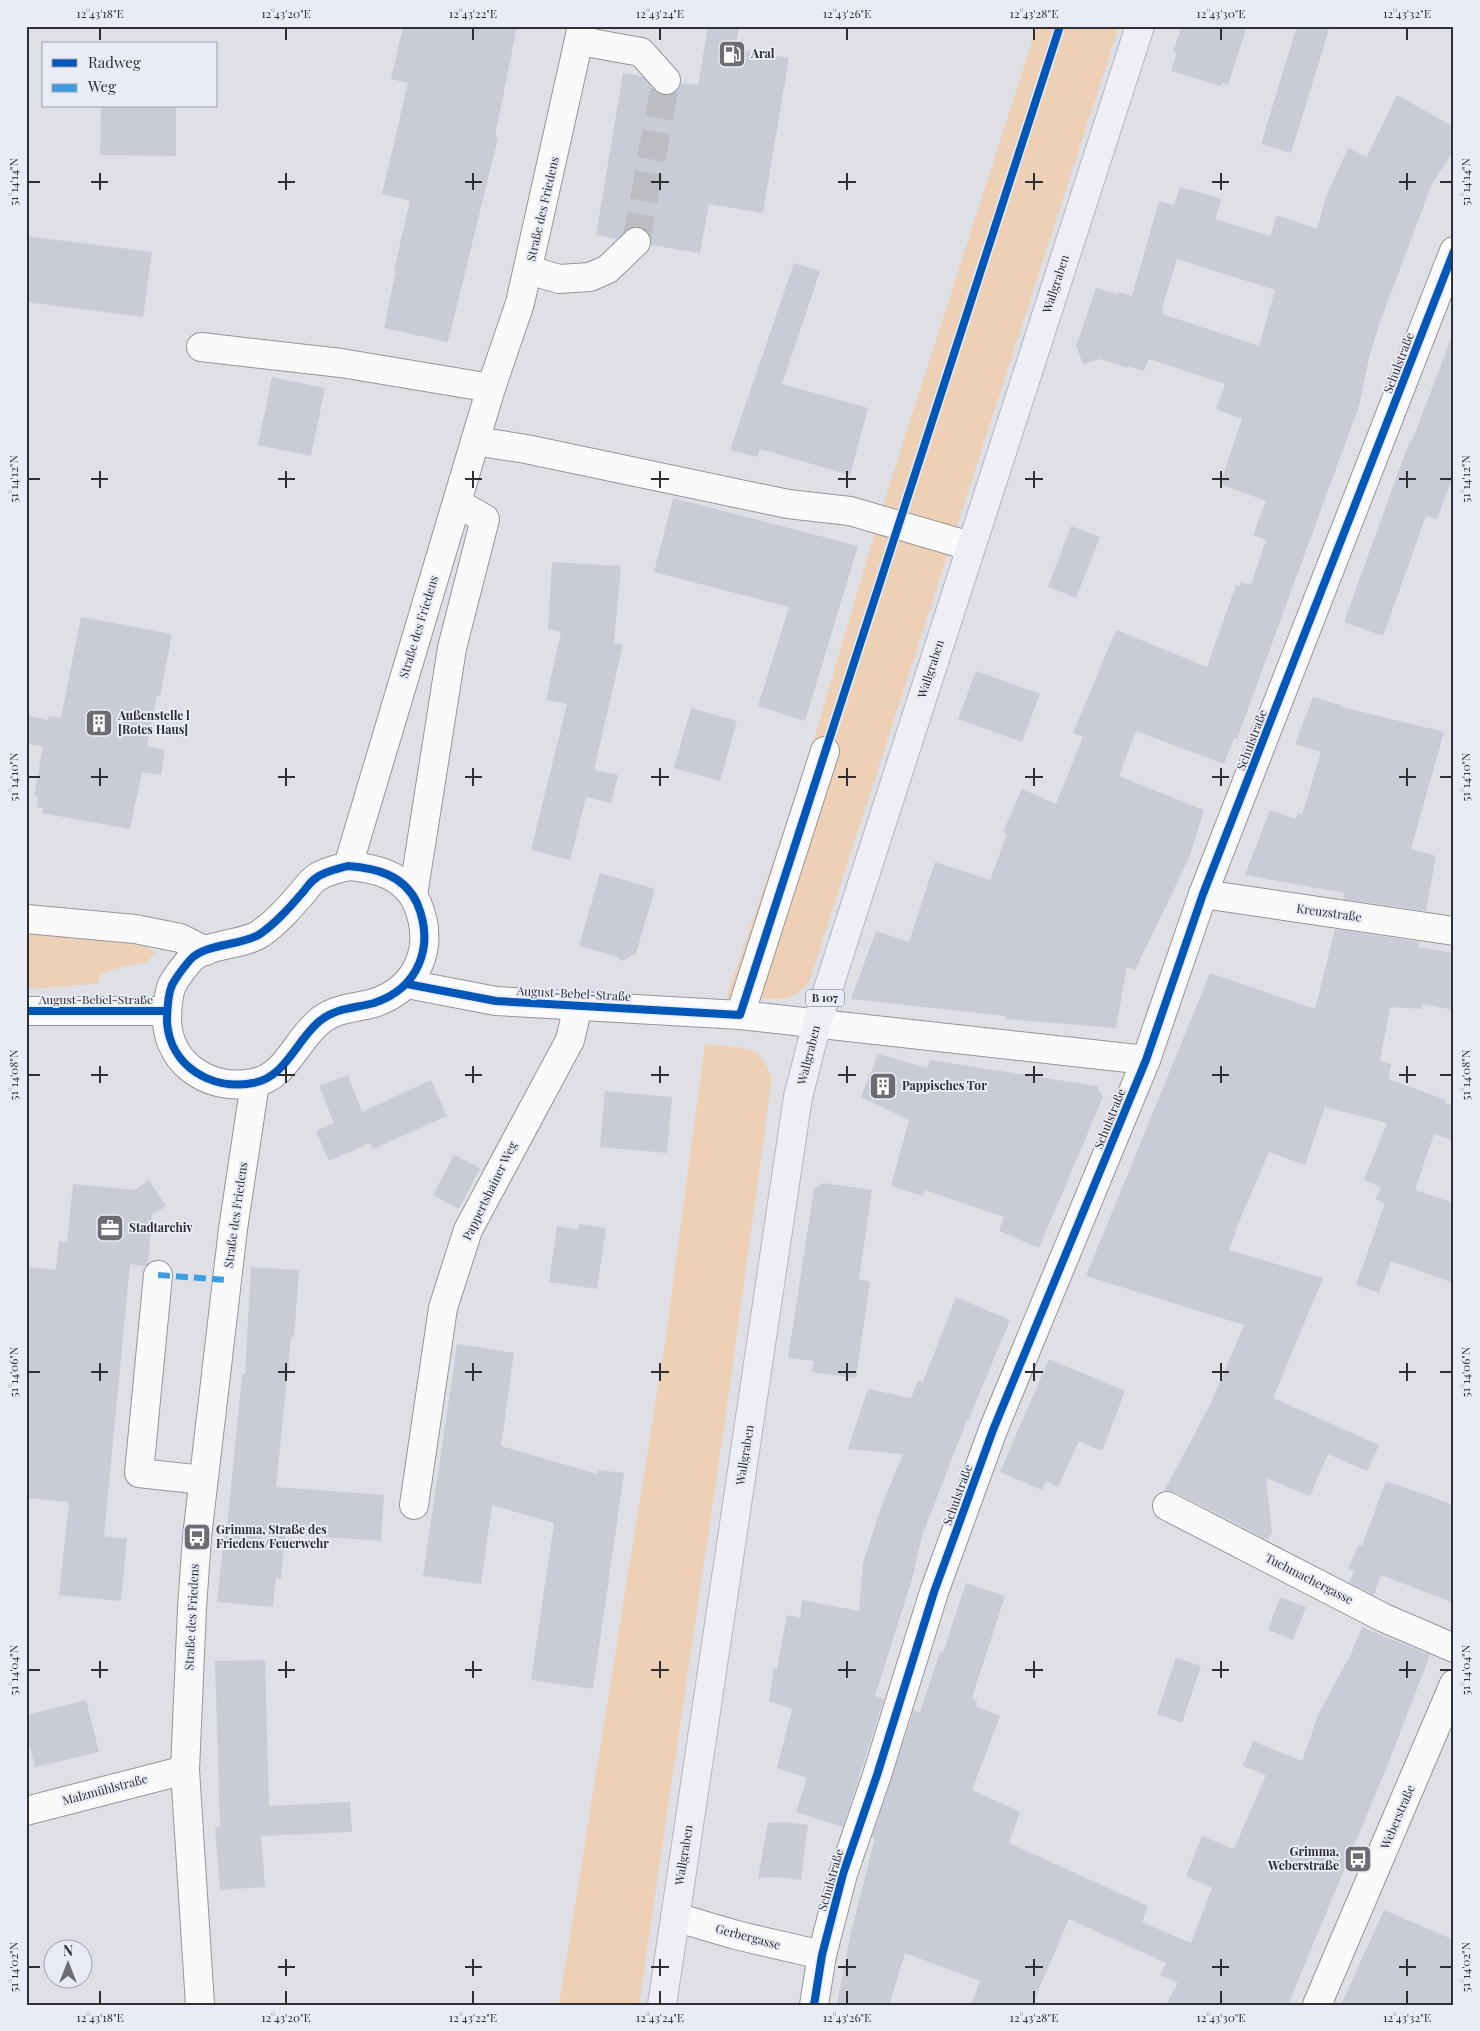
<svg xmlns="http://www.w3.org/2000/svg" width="1480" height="2031" font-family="'Playfair Display',serif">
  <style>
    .green { fill: #eed0b6 }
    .building { fill: #c9cbd7; fill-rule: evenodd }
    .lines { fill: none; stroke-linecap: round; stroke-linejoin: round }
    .minor-tunnel { stroke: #bcbdc2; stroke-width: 28; stroke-dasharray: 28 14; stroke-linecap: butt }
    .minor-casing { stroke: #95969a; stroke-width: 30 }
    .major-casing { stroke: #b4b5c1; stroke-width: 30 }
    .minor { stroke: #fafafb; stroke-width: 28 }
    .major { stroke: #eeeff4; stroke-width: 28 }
    .quiet { stroke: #3d9de2; stroke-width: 6; stroke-dasharray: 12 6; stroke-linecap: butt }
    .cycleway-casing { stroke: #e9ebf6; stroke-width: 11 }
    .cycleway { stroke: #0057b8; stroke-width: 8 }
    .ticks { fill: none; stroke: #2e2f33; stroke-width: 2 }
    .labels { text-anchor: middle; stroke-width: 4; stroke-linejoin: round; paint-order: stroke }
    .shield { fill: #e9ebf6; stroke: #66676e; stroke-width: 1 }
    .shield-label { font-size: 11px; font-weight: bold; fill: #2e2f33 }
    .poi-label { font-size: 12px; font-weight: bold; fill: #2e2f33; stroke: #e9ebf6; text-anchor: start }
    .street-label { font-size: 12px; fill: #2e2f33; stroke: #e9ebf6 }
    .neatline { fill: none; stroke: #2e2f33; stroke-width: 2 }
    .ticks-label { font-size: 12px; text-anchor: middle; fill: #2e2f33 }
  </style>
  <rect width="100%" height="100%" fill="#dfe0e6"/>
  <g class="green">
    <path d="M1037,26H1119L809,982L797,994L783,999L726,998L807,763L884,502Z"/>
    <path d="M26,930L133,941L156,952L147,962L121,967L101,974L98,984L26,989Z"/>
    <path d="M705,1044C719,1046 752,1045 761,1057C766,1063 769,1071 772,1078L727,1407L639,2005H559L665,1343Z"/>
  </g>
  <g class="building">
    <path d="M403,26H517L495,137L498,138L448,342L384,328L396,270H394L410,201L382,194L408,83L391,79Z"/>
    <path d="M708,26H739L735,49L789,58L763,213L709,204L700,253L651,245V238L648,232L640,227H632L617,239L596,235L623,73L642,76L654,90L662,95H669L676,92L681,83L698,85Z"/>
    <path d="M1182,26H1247L1228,85L1222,83L1221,86L1171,71L1177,53L1173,52Z"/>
    <path d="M1297,26H1330L1291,153L1261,144Z"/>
    <path d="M1397,95L1454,127V150L1432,184L1380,322L1369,358L1359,406L1237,739L1234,738L1224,764L1136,731L1119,776L1204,810L1189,858L1135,970L1127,967L1116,1028L1005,1019L1006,1016L851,999L876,931L909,942L935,862L990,880L1007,834L1003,832L1022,789L1056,804L1083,737L1073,733L1116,630L1207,667L1236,585L1240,586L1241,582L1251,585L1266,540L1253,535L1266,501L1220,484L1242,419L1216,409L1225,384L1149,359L1144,371L1127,366V368L1100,359L1083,364L1076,346L1096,288L1117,294L1118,292L1132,296L1159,201L1174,205L1180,187L1222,199L1215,219L1270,236L1277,215L1317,229L1326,197L1348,148L1367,157ZM1177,259L1275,290L1259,346L1162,314L1164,308H1162Z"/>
    <path d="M101,106H176V156L100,155Z"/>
    <path d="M26,236L152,252L143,317L26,302Z"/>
    <path d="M794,263L820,271L782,384L868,408L850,475L760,449L757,457L730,450Z"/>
    <path d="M1452,336L1454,337V475L1437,519L1426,516L1383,636L1344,622L1410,440L1412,441Z"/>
    <path d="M272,377L325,388L311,456L258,445Z"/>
    <path d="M673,498L858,546L805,721L758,706L789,607L654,572Z"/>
    <path d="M1071,526L1100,537L1076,598L1048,587Z"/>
    <path d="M552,562L621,566L614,643L623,645L594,770L618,775L611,803L586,797L570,860L531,850L567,704L546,700L561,632L548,629Z"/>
    <path d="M81,617L172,634L160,696L157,695L147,746L165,750L161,775L142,772L130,829L42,813L43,808L37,807L38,797L34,796L43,746L26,744V715L48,720L49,716L61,718Z"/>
    <path d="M976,671L1040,694L1022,742L958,719Z"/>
    <path d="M1313,697L1343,706L1342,707L1444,732L1411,849L1436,856L1426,911L1343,899L1344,893L1245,875L1270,810L1296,819L1298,813L1302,815L1321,752L1295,744Z"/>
    <path d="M691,708L737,721L720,781L674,768Z"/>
    <path d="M600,873L655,889L636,953L622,961L615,956L579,946Z"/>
    <path d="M1335,929L1420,942L1418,947L1454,953V1010L1423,1004L1422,1009L1390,1007L1380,1061L1391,1064L1388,1079L1446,1100L1445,1103L1454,1105V1141L1434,1134L1415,1190L1454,1203V1283L1391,1261L1379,1293L1356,1285L1385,1203L1375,1199L1381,1187L1364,1180L1387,1123L1325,1107L1305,1165L1269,1152L1235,1231L1236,1232L1229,1250L1323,1278L1273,1398L1379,1445L1367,1471L1328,1454L1310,1496L1266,1478L1272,1532L1268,1540L1174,1492L1164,1491L1211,1403L1244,1325L1086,1276L1210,973L1315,1009Z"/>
    <path d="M878,1054L927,1068L930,1060L1097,1086L1103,1097L1039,1248L999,1231L1004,1217L925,1190L923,1196L891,1186L909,1120L861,1097Z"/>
    <path d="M348,1075L362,1112L431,1080L447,1116L373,1149L370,1143L329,1161L316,1131L334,1123L319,1086Z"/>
    <path d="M605,1091L672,1097L667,1153L600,1147Z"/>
    <path d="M454,1155L480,1168L459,1209L433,1195Z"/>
    <path d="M149,1180L166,1206L152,1215L148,1264L145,1266L130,1264L104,1536L127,1539L121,1601L59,1595L69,1502L26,1498V1312L30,1267L56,1270L59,1241L67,1242L73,1184L135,1190Z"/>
    <path d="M823,1183L872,1190L859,1279L870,1282L856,1378L812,1372L814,1361L788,1358L814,1189Z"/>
    <path d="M579,1224L606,1228L597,1289L549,1282L557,1226L578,1230Z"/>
    <path d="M251,1267L299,1270L294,1337H291L276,1487L384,1495L381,1541L285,1534L281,1579L276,1578L273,1607L217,1602L225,1528H227L242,1374H245Z"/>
    <path d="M956,1297L1010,1320L968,1421L967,1420L922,1536L913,1576L875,1696L884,1699L843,1827L796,1812L807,1778L777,1768L792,1709L769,1701L774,1668L777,1669L787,1615L800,1618L802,1600L859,1611L863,1563L880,1510L903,1454L848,1449L868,1389L911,1398L918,1381L923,1382Z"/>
    <path d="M457,1344L514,1353L501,1446L597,1474L598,1470L624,1473L593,1689L531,1680L554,1523L492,1505L481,1584L423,1576Z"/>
    <path d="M1049,1359L1125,1391L1102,1451L1079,1441L1058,1487L1046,1481L1042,1490L1000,1472Z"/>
    <path d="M1386,1481L1454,1505V1603L1381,1575L1374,1595L1349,1583L1354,1571L1348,1569L1358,1545L1362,1546Z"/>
    <path d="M966,1583L1005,1596L972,1698L977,1701L976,1706L1000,1716L972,1790L1020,1812L1009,1843L1148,1906L1142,1922L1191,1943L1212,1888L1186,1876L1202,1836L1234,1849L1266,1775L1243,1766L1253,1741L1302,1761L1319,1713L1347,1661H1348L1362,1627L1430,1655L1390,1759L1288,2005H1166L1178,1983L1160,1975L1166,1963L1069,1919L1032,2005H971L980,1981L905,1953L889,2005H837L851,1932L875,1838L872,1837L914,1710L920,1712L940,1652L943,1653Z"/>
    <path d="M1280,1597L1306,1607L1293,1640L1268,1630Z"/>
    <path d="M1176,1658L1201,1666L1182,1723L1157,1714Z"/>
    <path d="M265,1660L269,1806L350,1802L352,1832L261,1836L265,1887L220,1890L215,1827H220L215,1661Z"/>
    <path d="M86,1700L99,1752L35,1767L26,1732V1715Z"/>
    <path d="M785,1822L808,1825L801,1880L777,1877L758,1878L768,1823Z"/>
    <path d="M1384,1910L1454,1940V2005H1341Z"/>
  </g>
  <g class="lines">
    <path class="minor-tunnel" d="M636,242L666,80"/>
    <g class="minor-casing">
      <g id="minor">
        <path d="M580,41L641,52L666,80"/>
        <path d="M529,270L559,279L590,277L608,269L636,242"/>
        <path d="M201,347L341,363L491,388"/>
        <path d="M475,441L526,449L788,504L850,511L970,546"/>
        <path d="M348,866L491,388L520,303L582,26"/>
        <path d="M348,866C376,868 404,875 417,903C435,946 419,988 374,1003C356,1008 336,1008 321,1020C297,1038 286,1078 253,1083C211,1091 170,1066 167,1022C167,1010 168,995 172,985C177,976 184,967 190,960C205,943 241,946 260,934C277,922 290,907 303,892C307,887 311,881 316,878C325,871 338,869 348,866Z"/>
        <path d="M1203,894L1454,931"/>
        <path d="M413,895L452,648L485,519L457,503"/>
        <path d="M26,919L135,929L180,938L206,951"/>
        <path d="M407,984L496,1001L740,1015L1146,1060"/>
        <path d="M26,1011H167"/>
        <path d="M740,1015L825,751"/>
        <path d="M158,1275L139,1473L203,1480"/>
        <path d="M414,1505L443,1308L468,1230L570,1040L578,1006"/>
        <path d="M1167,1506L1384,1618L1454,1648"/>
        <path d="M26,1811L185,1770"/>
        <path d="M675,1917L736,1935L822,1955"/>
        <path d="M200,2005L185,1770L192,1608L197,1537L233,1229L255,1083"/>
        <path d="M814,2005L822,1955L843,1874L877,1775L934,1592L957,1529L993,1430L1146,1060L1203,894L1454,251"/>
        <path d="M1317,2005L1454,1684"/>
      </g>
    </g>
    <g class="major-casing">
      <path id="major" d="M662,2005L798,1097L817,1023L1140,26"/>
    </g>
    <use href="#minor" class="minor"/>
    <use href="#major" class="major"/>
    <path class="quiet" d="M158,1275L227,1280"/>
    <g class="cycleway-casing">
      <g id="cycleway">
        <path d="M348,866C376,868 404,875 417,903C435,946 419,988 374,1003C356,1008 336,1008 321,1020C297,1038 286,1078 253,1083C211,1091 170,1066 167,1022C167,1010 168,995 172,985C177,976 184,967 190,960C205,943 241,946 260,934C277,922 290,907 303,892C307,887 311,881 316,878C325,871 338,869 348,866Z"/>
        <path d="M407,984L496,1001L740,1015L1060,26"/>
        <path d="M26,1011H167"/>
        <path d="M814,2005L822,1955L843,1874L877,1775L934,1592L957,1529L993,1430L1146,1060L1203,894L1454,251"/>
      </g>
    </g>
    <use href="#cycleway" class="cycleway"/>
  </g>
  <path class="ticks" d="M100,28V40M286,28V40M473,28V40M660,28V40M847,28V40M1034,28V40M1221,28V40M1407,28V40M100,173V190M286,173V190M473,173V190M660,173V190M847,173V190M1034,173V190M1221,173V190M1407,173V190M28,182H40M91,182H108M278,182H295M465,182H482M651,182H669M838,182H856M1025,182H1043M1212,182H1229M1399,182H1416M1440,182H1452M100,471V488M286,471V488M473,471V488M660,471V488M847,471V488M1034,471V488M1221,471V488M1407,471V488M28,479H40M91,479H108M278,479H295M465,479H482M651,479H669M838,479H856M1025,479H1043M1212,479H1229M1399,479H1416M1440,479H1452M100,768V786M286,768V786M473,768V786M660,768V786M847,768V786M1034,768V786M1221,768V786M1407,768V786M28,777H40M91,777H108M278,777H295M465,777H482M651,777H669M838,777H856M1025,777H1043M1212,777H1229M1399,777H1416M1440,777H1452M100,1066V1083M286,1066V1083M473,1066V1083M660,1066V1083M847,1066V1083M1034,1066V1083M1221,1066V1083M1407,1066V1083M28,1075H40M91,1075H108M278,1075H295M465,1075H482M651,1075H669M838,1075H856M1025,1075H1043M1212,1075H1229M1399,1075H1416M1440,1075H1452M100,1363V1381M286,1363V1381M473,1363V1381M660,1363V1381M847,1363V1381M1034,1363V1381M1221,1363V1381M1407,1363V1381M28,1372H40M91,1372H108M278,1372H295M465,1372H482M651,1372H669M838,1372H856M1025,1372H1043M1212,1372H1229M1399,1372H1416M1440,1372H1452M100,1661V1678M286,1661V1678M473,1661V1678M660,1661V1678M847,1661V1678M1034,1661V1678M1221,1661V1678M1407,1661V1678M28,1670H40M91,1670H108M278,1670H295M465,1670H482M651,1670H669M838,1670H856M1025,1670H1043M1212,1670H1229M1399,1670H1416M1440,1670H1452M286,1959V1976M473,1959V1976M660,1959V1976M847,1959V1976M1034,1959V1976M1221,1959V1976M1407,1959V1976M28,1967H40M278,1967H295M465,1967H482M651,1967H669M838,1967H856M1025,1967H1043M1212,1967H1229M1399,1967H1416M1440,1967H1452M100,1991V2004M286,1991V2004M473,1991V2004M660,1991V2004M847,1991V2004M1034,1991V2004M1221,1991V2004M1407,1991V2004"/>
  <defs>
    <g id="fuel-square" transform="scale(1.4375)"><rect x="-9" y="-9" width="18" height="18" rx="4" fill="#6c6d72" stroke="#e9ebf6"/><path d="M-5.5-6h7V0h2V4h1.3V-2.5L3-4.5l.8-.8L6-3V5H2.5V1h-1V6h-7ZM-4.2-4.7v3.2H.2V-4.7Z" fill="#fff"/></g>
    <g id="building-square" transform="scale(1.4375)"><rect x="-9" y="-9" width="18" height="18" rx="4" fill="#6c6d72" stroke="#e9ebf6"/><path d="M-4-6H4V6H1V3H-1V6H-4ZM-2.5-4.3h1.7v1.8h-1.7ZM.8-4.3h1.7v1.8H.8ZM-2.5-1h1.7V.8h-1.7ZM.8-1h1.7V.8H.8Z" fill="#fff"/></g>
    <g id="office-square" transform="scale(1.4375)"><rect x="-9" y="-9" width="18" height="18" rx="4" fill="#6c6d72" stroke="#e9ebf6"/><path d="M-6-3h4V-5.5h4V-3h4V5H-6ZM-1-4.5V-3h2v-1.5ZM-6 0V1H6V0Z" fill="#fff"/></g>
    <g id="bus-square" transform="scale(1.4375)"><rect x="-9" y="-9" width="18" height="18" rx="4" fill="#6c6d72" stroke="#e9ebf6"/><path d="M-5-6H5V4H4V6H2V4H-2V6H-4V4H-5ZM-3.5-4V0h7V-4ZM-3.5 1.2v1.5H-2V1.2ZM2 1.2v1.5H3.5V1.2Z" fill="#fff"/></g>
  </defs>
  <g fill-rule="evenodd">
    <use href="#fuel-square" x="732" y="54"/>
    <use href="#building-square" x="99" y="723"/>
    <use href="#building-square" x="883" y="1086"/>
    <use href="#office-square" x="110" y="1228"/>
    <use href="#bus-square" x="197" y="1537"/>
    <use href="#bus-square" x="1358" y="1859"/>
  </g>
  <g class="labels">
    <rect class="shield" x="806" y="989.5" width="38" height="17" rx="4"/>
    <g class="shield-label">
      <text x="825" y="1002">B 107</text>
    </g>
    <g class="poi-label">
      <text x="751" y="58">Aral</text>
      <text x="118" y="720">Außenstelle l<tspan x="118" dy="14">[Rotes Haus]</tspan></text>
      <text x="902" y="1090">Pappisches Tor</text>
      <text x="129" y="1232">Stadtarchiv</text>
      <text x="216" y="1534">Grimma, Straße des<tspan x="216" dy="14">Friedens/Feuerwehr</tspan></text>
      <text x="1339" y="1856" text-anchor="end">Grimma,<tspan x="1339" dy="14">Weberstraße</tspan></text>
    </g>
    <g class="street-label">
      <text transform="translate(543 209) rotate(-77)" y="4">Straße des Friedens</text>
      <text transform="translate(1056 284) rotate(-72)" y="4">Wallgraben</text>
      <text transform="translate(1399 363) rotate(-69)" y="4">Schulstraße</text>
      <text transform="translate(419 627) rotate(-73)" y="4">Straße des Friedens</text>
      <text transform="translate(931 669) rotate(-72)" y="4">Wallgraben</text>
      <text transform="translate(1252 740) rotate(-69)" y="4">Schulstraße</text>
      <text transform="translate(1329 913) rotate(8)" y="4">Kreuzstraße</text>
      <text transform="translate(574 994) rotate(3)" y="4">August-Bebel-Straße</text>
      <text x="96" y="1004">August-Bebel-Straße</text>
      <text transform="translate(809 1055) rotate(-76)" y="4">Wallgraben</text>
      <text transform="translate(1110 1119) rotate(-68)" y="4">Schulstraße</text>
      <text transform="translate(490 1191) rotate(-64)" y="4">Pappertshainer Weg</text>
      <text transform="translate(236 1215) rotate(-82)" y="4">Straße des Friedens</text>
      <text transform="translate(745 1455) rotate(-81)" y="4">Wallgraben</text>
      <text transform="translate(958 1495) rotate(-70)" y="4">Schulstraße</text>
      <text transform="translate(1309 1579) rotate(27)" y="4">Tuchmachergasse</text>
      <text transform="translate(192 1617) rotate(-87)" y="4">Straße des Friedens</text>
      <text transform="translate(105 1790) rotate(-15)" y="4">Malzmühlstraße</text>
      <text transform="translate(1398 1817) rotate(-67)" y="4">Weberstraße</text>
      <text transform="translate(684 1855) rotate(-81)" y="4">Wallgraben</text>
      <text transform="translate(831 1880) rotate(-74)" y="4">Schulstraße</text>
      <text transform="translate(748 1937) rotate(15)" y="4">Gerbergasse</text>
    </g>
  </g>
  <rect width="1480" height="2031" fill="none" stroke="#e9ebf6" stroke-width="55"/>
  <rect x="42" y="42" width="175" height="65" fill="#e9ebf6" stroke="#9ea0a8"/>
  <rect x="52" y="59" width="25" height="8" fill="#0057b8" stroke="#9ea0a8"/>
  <text x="88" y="68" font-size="15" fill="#2e2f33">Radweg</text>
  <rect x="52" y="84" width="25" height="8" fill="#3d9de2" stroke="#9ea0a8"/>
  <text x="88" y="92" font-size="15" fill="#2e2f33">Weg</text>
  <g transform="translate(68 1964)"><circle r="24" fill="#e9ebf6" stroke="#9ea0a8"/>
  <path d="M0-4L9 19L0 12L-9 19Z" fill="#6c6d72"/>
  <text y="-8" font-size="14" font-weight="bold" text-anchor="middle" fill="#2e2f33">N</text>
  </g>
  <rect x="28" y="28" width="1424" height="1976" class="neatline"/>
  <g class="ticks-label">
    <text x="100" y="18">12°43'18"E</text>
    <text x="286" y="18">12°43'20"E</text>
    <text x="473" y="18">12°43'22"E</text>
    <text x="660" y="18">12°43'24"E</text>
    <text x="847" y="18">12°43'26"E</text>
    <text x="1034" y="18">12°43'28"E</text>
    <text x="1221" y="18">12°43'30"E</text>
    <text x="1407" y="18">12°43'32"E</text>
    <text transform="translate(14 182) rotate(-90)" y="4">51°14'14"N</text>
    <text transform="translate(1466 182) rotate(-90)" y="4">51°14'14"N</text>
    <text transform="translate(14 479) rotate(-90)" y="4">51°14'12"N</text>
    <text transform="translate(1466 479) rotate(-90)" y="4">51°14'12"N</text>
    <text transform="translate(14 777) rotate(-90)" y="4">51°14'10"N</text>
    <text transform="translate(1466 777) rotate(-90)" y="4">51°14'10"N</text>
    <text transform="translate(14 1075) rotate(-90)" y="4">51°14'08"N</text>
    <text transform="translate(1466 1075) rotate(-90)" y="4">51°14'08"N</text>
    <text transform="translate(14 1372) rotate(-90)" y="4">51°14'06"N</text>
    <text transform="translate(1466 1372) rotate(-90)" y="4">51°14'06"N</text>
    <text transform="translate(14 1670) rotate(-90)" y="4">51°14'04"N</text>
    <text transform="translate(1466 1670) rotate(-90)" y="4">51°14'04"N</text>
    <text transform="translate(14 1967) rotate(-90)" y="4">51°14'02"N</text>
    <text transform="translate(1466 1967) rotate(-90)" y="4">51°14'02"N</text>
    <text x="100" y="2022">12°43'18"E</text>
    <text x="286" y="2022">12°43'20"E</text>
    <text x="473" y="2022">12°43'22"E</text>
    <text x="660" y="2022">12°43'24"E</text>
    <text x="847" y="2022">12°43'26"E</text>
    <text x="1034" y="2022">12°43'28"E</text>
    <text x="1221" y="2022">12°43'30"E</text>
    <text x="1407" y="2022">12°43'32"E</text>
  </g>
</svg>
